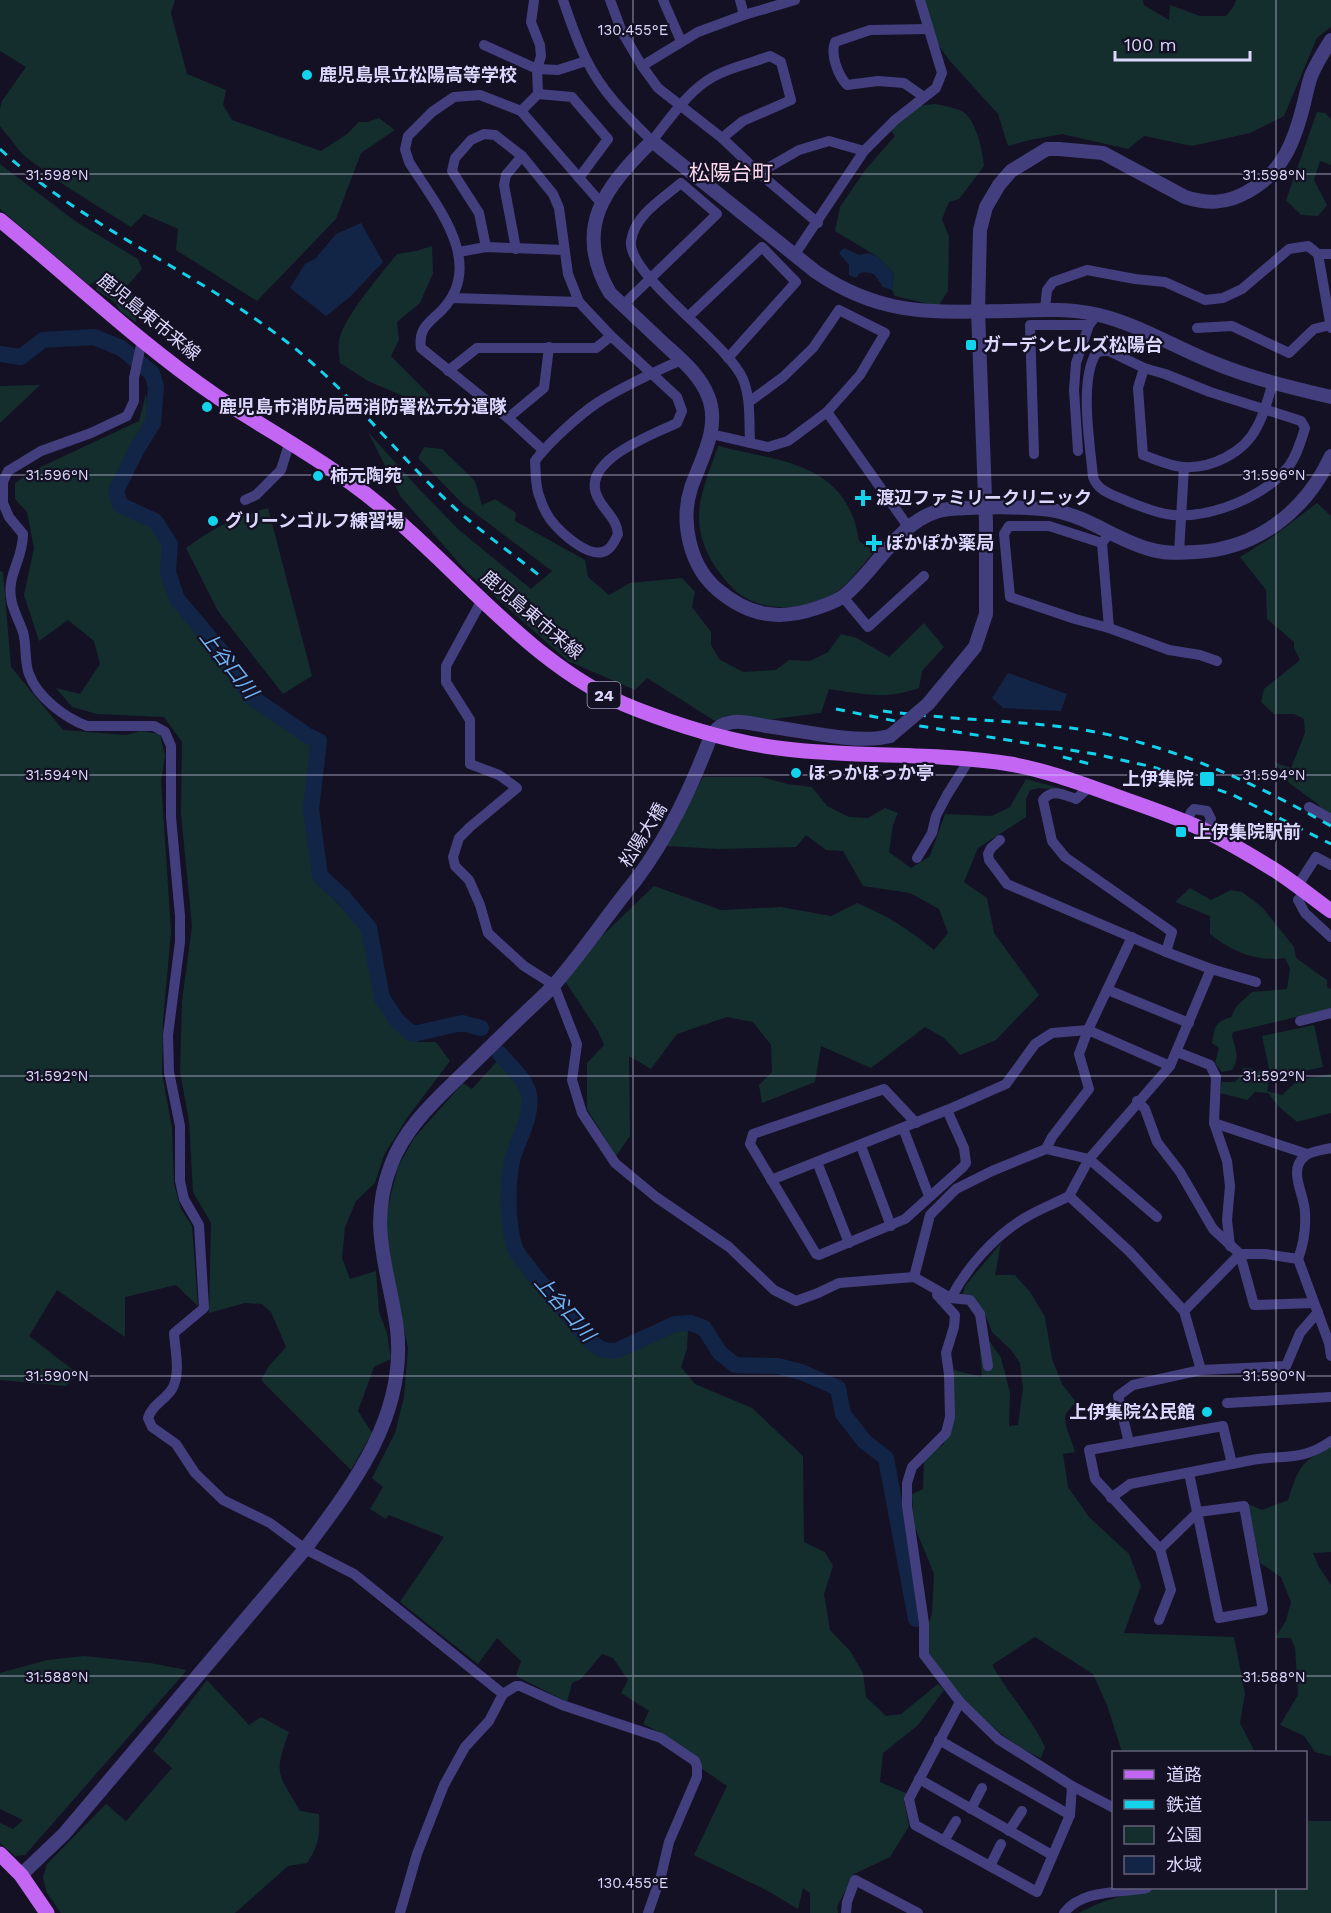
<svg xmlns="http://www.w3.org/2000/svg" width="1331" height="1913" font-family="'Work Sans','Noto Sans JP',sans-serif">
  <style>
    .green { fill: #142e2d }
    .water { fill: #122547 }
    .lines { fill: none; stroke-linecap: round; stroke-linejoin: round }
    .river { stroke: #122547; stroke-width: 16 }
    .minor { stroke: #433f7f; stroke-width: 10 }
    .tertiary { stroke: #433f7f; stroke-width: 14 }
    .primary { stroke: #c266f3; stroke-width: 15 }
    .rail { stroke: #12d2ec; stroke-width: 3; stroke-dasharray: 9 8; stroke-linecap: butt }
    .tertiary-bridge { stroke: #433f7f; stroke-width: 14 }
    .ticks { fill: none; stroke: #dcd7fc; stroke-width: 1.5; stroke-opacity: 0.45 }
    .poi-dot { fill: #12d2ec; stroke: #141124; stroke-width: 2 }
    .labels { text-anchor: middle; stroke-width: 4.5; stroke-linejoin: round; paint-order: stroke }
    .shield { fill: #141124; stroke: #a09cbb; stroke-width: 1.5 }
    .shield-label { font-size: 16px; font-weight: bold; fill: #dcd7fc }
    .poi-label { font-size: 18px; font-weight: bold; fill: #dcd7fc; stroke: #141124; text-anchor: start }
    .street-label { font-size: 18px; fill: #dcd7fc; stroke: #141124 }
    .water-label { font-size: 20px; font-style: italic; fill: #6db2f4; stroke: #141124 }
    .quarter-label { font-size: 21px; fill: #fcd9ee; stroke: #141124 }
    .ticks-label { font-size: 15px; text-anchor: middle; fill: #dcd7fc; stroke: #141124; stroke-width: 4.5; stroke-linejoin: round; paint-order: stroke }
  </style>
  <rect width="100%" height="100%" fill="#141124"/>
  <g class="green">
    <path d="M0,0H175L171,13L187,74L226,90L223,105L232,120L321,151L347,134L359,122H368L379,118L395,130L361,153L336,219L257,301L176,250L178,229L144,214L131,227L67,187L23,155L0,126V109L2,101L26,67L0,51Z"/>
    <path d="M921,0H1143L1144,5L1169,20L1170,5L1200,16H1226L1234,6L1236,0H1331V27L1317,38L1284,116L1250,133L1192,146L1144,136L1128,149L1062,134L1030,140L1008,146L998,114L950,61L934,39Z"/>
    <path d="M935,104C944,106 960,108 967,115C978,128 982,150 984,166L959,199L949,202L942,219L949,237L948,291L938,306L895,296L892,290L894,274L878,257L835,231L840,207L866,169L895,136L890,129L918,106Z"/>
    <path d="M1317,112L1325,113L1331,119V165L1320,161L1314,180L1327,205L1318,216L1301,215L1286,200Z"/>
    <path d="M0,164L75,221L138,259L142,269L127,286L137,300L136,322L120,311L115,302L96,290L98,280L89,285L0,209Z"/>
    <path d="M432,246L433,273L420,303L397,322L399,340L391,356L450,416L368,381L340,363C339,356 338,347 339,340C344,317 382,273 397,254L416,251Z"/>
    <path d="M40,385L0,423V386Z"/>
    <path d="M146,394L148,420L110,491L116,507L151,523L164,543L163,573L172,603L221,661L250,704L311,744L304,809L314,879L363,930L376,997L390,1023L418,1042H436L450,1061L407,1118L384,1155L375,1183L356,1201L345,1227L342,1258L350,1279L376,1271L379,1312L387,1333L391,1359L374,1367L358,1411L372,1433L351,1470L261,1380L269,1366L286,1347L271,1312L262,1304L245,1303L209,1313L211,1223L193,1192L189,1121L180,1072L182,1001L192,926L181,814L182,742L164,717L97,714L72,707L56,688L80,694L100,664L94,641L68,620L39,641L24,595L34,548L27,512L15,499V483L32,471L139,421Z"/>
    <path d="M368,432L418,488L459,530L531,589L552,571L463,504L418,458L424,447L442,449L475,481L482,505L495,499L516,513L515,521L585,560L588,577L609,595L630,583L682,578L695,592L692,607L711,632V645L720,660L743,672L776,670L789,660L810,661L828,652L841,634L857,638L889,657L924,623L944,647L922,671L919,688C885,700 864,694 829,689L821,713L758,721L729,715L715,721L647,678L635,690L568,661L467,572L401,497Z"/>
    <path d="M718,446C781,462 847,462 859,541L874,552C860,567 847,588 828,597C803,610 765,612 741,595C731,588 723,577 716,568C706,553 699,535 699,517C699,493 711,468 718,446Z"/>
    <path d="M1317,503L1331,516V816L1323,812L1318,804L1289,783L1283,772L1273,762L1291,768L1305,733L1304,719L1294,714H1274L1261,702L1264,689L1300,660L1294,648V642L1267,619L1266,590L1240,557L1275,535Z"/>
    <path d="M268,508L312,676L283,694L218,611L186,548C213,528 235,517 268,508Z"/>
    <path d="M0,571L3,572L11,667L63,730L126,735L140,731L160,734L165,756L161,780L171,931L163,1021L162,1073L172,1128L174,1184L181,1209L192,1226L198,1306L176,1285L125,1297V1337L57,1290L29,1336L78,1374L66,1386L0,1380Z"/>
    <path d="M703,777H762L787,784L812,787L827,806L849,817L868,818L885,808L898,813L893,825L889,852L911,868L930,856L945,814L992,816L1010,807L1026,779L1066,790C1053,793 1047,785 1030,790L1026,799V817L978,848L964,882L987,898L994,933L1039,995L996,1040L960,1055L944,1038L925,1027L871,1068L821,1046L815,1082L762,1103L759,1085L772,1072L771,1045L753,1022L727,1017L677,1034L651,1069L629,1056L630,1136L616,1156L587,1109V1063L604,1045L598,1031L561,975L654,886L721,910L781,907L831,916L857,903C886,915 910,930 934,950L948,933L939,909L910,893L863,886L843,851L826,850L806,835L796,847L719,849L666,846Z"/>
    <path d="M1190,888L1211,900L1231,890L1242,892L1262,907L1294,947L1296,958L1327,980V987L1331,989V1009L1233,1032L1232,1036C1236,1051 1240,1057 1232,1070L1222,1072L1215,1063L1219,1048L1212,1043C1215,1028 1214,1022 1231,1017L1236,1007L1252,992L1287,989L1290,969L1285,958C1256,962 1232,952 1210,934V916L1175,902Z"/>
    <path d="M1314,1025L1323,1067L1271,1078L1262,1036Z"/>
    <path d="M498,1060L524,1092L525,1108L509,1160L504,1195L506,1237L515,1259L593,1352L606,1358L625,1355L675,1329L688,1330L687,1349L681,1367L695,1384L752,1408L803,1456L804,1542L825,1552L833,1566L824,1594L830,1630L850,1651L863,1673L866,1697L886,1716L901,1714L938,1684L944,1690L918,1725L883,1753L880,1782L908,1794L904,1801L909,1826L890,1857L854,1874L837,1907L838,1913H810V1893L803,1888L798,1909L766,1890L694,1855L727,1786L701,1768L663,1734L643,1724L649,1711L621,1693L628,1680L613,1658L602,1654L581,1679L572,1683L567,1702L516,1676L521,1661L497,1638L478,1664L400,1602L444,1537L389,1515L386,1519L370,1509L383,1487L372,1478L395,1433L404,1397L408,1348L386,1243L387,1210L398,1167L414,1138L463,1083L472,1089Z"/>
    <path d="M1243,1068C1255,1068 1262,1070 1269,1080L1267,1091L1282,1095L1298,1080L1331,1074V1113L1297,1122L1278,1106L1268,1093L1255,1092L1247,1100L1220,1093L1222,1082H1235L1241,1075Z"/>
    <path d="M1001,1243L995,1275H1015L1030,1292L1045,1317L1052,1359L1062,1384L1076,1402C1073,1406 1068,1410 1066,1414C1062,1422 1073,1442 1075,1452L1063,1454L1068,1487L1089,1517L1129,1554L1141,1586L1124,1633L1234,1637L1245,1694L1240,1723L1255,1752H1122L1107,1705L1093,1674L1035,1637L992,1665C1008,1693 1031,1718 1045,1747L1041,1758L1024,1750L1000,1733L972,1708L954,1689L928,1652L925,1635L932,1614L934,1574L914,1525L912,1494L923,1489L924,1455L943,1445L954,1422V1370L982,1377L979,1337L984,1333L1001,1358L1010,1393L1009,1426L1018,1425L1023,1388L1020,1363L1012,1351L992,1332L986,1316L976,1306L962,1298L965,1286Z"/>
    <path d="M1331,1446V1552L1313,1553L1319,1567L1331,1585V1756L1315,1752L1304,1736L1280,1725L1298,1695L1295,1648L1291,1638H1275L1286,1621L1291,1602L1281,1577L1260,1563L1248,1504L1262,1510L1288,1500C1299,1467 1300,1462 1331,1446Z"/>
    <path d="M84,1656L150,1663L187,1670L25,1855L15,1856L0,1843V1823L13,1829L23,1820L0,1809V1673L47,1660Z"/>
    <path d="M207,1680L249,1725L261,1717L289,1732C273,1776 278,1772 300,1811L319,1814C320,1835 319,1845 307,1863L288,1866L235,1913H61L47,1893L43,1878L47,1864L106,1804L126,1821L172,1768L153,1751Z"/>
    <path d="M1306,1821H1331V1913H1079C1142,1877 1234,1888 1306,1888Z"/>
  </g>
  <g class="water">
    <path d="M361,223L383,262L350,297L326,316L290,288L305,264L316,258L336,234Z"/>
    <path d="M844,248L859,255L869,253L878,257L894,274L892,290L883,287L874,274C867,272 860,270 856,278L849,275V265L839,253Z"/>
    <path d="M1008,673L1067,694L1061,711L1003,708L992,698Z"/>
  </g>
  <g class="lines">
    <g class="river">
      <path d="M0,354L21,357L43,340L94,337L121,348L152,373L156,387L153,423L138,447L116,491L120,505L155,521L170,544L168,572L177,599L224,655L250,696L308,736L319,741L311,809L320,876L343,897L369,928L382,998L398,1022L413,1034L462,1023L481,1028"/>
      <path d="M500,1054C510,1066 526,1079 529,1095C533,1117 517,1140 512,1161C507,1185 507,1225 515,1248C517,1255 524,1261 528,1267C542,1285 557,1302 572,1320C585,1335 596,1355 618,1350L675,1324L691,1323L704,1328L720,1353L735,1365L778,1366L801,1372L838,1388L843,1414L865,1442L886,1458L916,1619"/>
    </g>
    <g class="minor">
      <path d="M563,0C570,20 577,42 587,61C602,92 628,117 652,141C668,121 684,97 705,82C723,69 749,64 770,56L781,62L791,100L743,121L722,138"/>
      <path d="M610,0L622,32L642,66L658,88L722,138L759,173L818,223"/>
      <path d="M663,0L681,41"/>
      <path d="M740,0L744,15"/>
      <path d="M484,45L537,69L558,70L586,61"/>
      <path d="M642,66L698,32L744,15L795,0"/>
      <path d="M538,94L572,97L608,139L579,178"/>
      <path d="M924,97L904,83L878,81L847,85C838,75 830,55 835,42L870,30L928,29"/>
      <path d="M521,111L538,94L537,69L541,56L540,45L531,22L534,1"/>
      <path d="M759,173L799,150L829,141L864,151"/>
      <path d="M486,247L479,213L452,171L455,158L471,140L484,134L495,135L522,156L553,194L559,208L568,274L579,302L611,336L677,397L682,411L677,423C654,434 578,461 598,498C605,512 617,519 618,534C615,540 613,546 607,550C590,561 560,532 550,519C546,513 542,505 540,498C535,488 536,473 535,461C547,444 579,415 597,403C623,386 653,373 681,360"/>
      <path d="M516,249L504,185L506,175L522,156"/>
      <path d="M459,252L486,247L564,250"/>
      <path d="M795,254L864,151L895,120L936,88L942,73L920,0"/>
      <path d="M1318,254H1331"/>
      <path d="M452,298L579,302"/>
      <path d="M623,305L717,214L681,183C662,199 635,215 631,241C627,275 727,342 743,379C751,399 749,422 750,443"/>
      <path d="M1045,309L1047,290L1053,282L1087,270L1135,279L1165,282L1205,300L1223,298L1242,289L1289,249L1308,246L1318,254L1331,328"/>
      <path d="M689,316L762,247L796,282L728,358"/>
      <path d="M1197,328L1232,326L1289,353L1314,329L1330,325"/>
      <path d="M142,340L134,378V401L127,416L91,433L41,451L8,471L3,482V503L9,517L23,534C23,554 14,565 11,583C8,603 17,615 23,632C27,646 24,661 29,674C37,697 65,718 87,726H154L165,732L171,746V817L180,916V942L168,1035L169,1072L180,1126V1181L184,1199L199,1225L204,1308L174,1333C175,1350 181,1374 172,1389C165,1400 152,1405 148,1418L152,1427L176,1444L195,1473L223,1500L270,1523L305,1549L354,1574L503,1694L489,1721L465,1747L444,1785L417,1854L400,1913"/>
      <path d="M1102,351H1109L1144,368L1165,374L1210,392L1301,421L1305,428C1301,441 1297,455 1289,466C1264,497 1212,518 1173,515C1158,514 1143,507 1129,502C1114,495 1098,492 1093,477C1090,443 1079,382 1096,353Z"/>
      <path d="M1144,368L1138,388L1143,455C1155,459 1169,466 1183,467C1211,469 1244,453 1257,427C1265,413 1268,397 1273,383"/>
      <path d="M448,371L477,348H596L611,336"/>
      <path d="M749,402L783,377L813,348L839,310L885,333L860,375L827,412"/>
      <path d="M508,418L544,388L549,347"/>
      <path d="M711,434L768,447L788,441L827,412L909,528"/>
      <path d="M543,450L508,418L421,348C418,328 429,323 442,310C487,263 435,204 409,162L405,149L408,136L432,112L454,97L480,95L521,111L601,203"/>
      <path d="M1078,451L1074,390L1076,363L1089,325L1093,320"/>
      <path d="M1034,454L1030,325H1089"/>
      <path d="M245,500L256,495L281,470L290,441"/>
      <path d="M1106,538L1102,543L1109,628"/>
      <path d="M1102,543L1049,526H1009L1004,534L1010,597L1075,619L1109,628L1169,650L1200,655L1217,661"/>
      <path d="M1179,553L1184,467"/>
      <path d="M843,597L868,627L924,576"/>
      <path d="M482,600L446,666V682L470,720V764L499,775L517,788L470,827L459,838L453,857L455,866L469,880L480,905L488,933L524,966L554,985L577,1044L572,1080L582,1113L615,1163L656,1197L729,1247L774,1290L796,1301L818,1293L839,1283L914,1277L951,1298L970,1300L980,1314L988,1366"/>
      <path d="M1086,785L1085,791L1076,799C1064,795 1052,788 1043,800L1052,841L1065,857L1172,932L1166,952"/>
      <path d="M1309,807L1331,819"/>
      <path d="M1187,822L1191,812L1194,809L1207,811L1211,819L1207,832"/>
      <path d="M1000,840L991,848L988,854L989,860L1007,884L1166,952L1211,969L1256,982"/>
      <path d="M917,858L932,833L936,816L947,795L969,760"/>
      <path d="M1295,886L1300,882L1316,857L1331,865"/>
      <path d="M1304,893L1298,900L1305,913L1331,937"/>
      <path d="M1108,990L1189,1023"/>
      <path d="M1300,1021L1331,1013"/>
      <path d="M1177,1052L1210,1065L1216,1077L1214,1123L1227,1161L1230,1186L1227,1220L1230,1246"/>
      <path d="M1137,1101L1145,1109L1157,1142L1180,1172L1213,1229L1240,1254L1254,1305L1314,1303"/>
      <path d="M916,1123L884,1089L753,1134L750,1144L816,1254L819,1255L905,1219L963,1167L966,1163L964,1148L947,1110"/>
      <path d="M1214,1123L1307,1154"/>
      <path d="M903,1128L929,1196"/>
      <path d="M861,1146L891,1226"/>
      <path d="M1046,1149L1052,1137L1089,1089L1079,1054L1088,1030L1132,937"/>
      <path d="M817,1162L849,1243"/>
      <path d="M771,1180L947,1110L1006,1084L1035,1044L1052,1033L1088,1030L1170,1066"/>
      <path d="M1298,1259C1304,1243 1306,1229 1305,1213C1305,1195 1287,1170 1305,1156C1311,1151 1323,1150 1331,1148"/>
      <path d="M914,1277L930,1215L956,1189L992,1171L1046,1149L1089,1159L1157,1217"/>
      <path d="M937,1295L955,1315L954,1327L946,1353L949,1374L950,1417L946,1433L912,1467L907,1483V1506L924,1623V1655L960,1702L998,1739L1072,1786L1114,1808"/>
      <path d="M951,1298C967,1267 993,1238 1023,1219C1037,1210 1054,1204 1069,1196"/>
      <path d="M1184,1311L1240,1254H1265L1298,1259L1329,1343L1331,1356"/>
      <path d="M1201,1370L1184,1311L1130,1252L1069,1196L1089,1159L1170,1066L1211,969"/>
      <path d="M1227,1403L1331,1397"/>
      <path d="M1129,1443L1118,1396L1133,1385L1201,1370L1286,1366L1300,1333L1318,1312"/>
      <path d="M1111,1498L1130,1484C1171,1476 1212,1468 1252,1460C1285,1454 1301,1462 1331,1441"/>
      <path d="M1160,1549L1198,1512L1244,1506L1263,1610L1219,1618L1189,1473"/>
      <path d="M1159,1620L1171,1590L1160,1549L1095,1479L1089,1450L1223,1426L1232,1464"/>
      <path d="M503,1694L516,1686H520L562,1705L661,1738L695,1761L697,1766V1777L669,1842L661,1876L648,1913"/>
      <path d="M960,1702L909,1799L915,1825L1037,1892L1070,1815L1072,1786"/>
      <path d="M939,1740L1070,1815"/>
      <path d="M919,1779L1052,1855"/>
      <path d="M971,1809L982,1788"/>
      <path d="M1009,1831L1022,1811"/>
      <path d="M944,1841L956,1821"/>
      <path d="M990,1866L1001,1844"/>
      <path d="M846,1913L847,1902L855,1880L918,1913"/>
      <path d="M1064,1913C1082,1889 1120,1893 1147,1888"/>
    </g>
    <g class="tertiary">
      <path d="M1331,397C1293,388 1254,379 1217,364C1178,349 1140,325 1099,315C1069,308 1039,310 1008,311C933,312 882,317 816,272L652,141C605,187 572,228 610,293C627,309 644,325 661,341C679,358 699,373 708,396C721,427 701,459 691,488C680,522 690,567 718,590C749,616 779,621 817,608C826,605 838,601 845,595C879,567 902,514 949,509C978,507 1027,506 1056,511C1088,517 1117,540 1149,549C1164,554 1181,553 1196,552C1257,549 1306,511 1331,456"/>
      <path d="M928,704L975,647L986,614V523L978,311L980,230L986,207L999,185L1011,171L1047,149H1059L1103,153L1185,197C1207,204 1226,204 1247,192C1283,173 1295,140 1304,103C1306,94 1308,85 1311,76C1316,64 1324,51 1331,40"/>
      <path d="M21,1875L64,1834L305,1549C353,1485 407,1415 397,1329C389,1269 367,1227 391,1165C403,1132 429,1106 453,1083C476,1061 499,1038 522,1016C532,1006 544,996 554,985C583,952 607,915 635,881C669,836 691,788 711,736C715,731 719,726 725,724C738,719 753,724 766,726C801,730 857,745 890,736"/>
    </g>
    <g class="primary">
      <path d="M0,220C72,279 140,344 216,396C270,432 327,462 377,503C461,571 534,670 636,709C685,728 733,743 786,749C860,758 936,752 1010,764C1045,770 1080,783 1113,795C1138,804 1162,812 1186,822C1215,834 1242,850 1268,866C1290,879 1310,896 1331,911"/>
      <path d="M0,1854L21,1875L47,1913"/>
    </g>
    <g class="rail">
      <path d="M0,149C84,227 193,270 283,339C349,389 397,456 458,511C484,534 513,554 540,576"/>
      <path d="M836,709L920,726L1095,754L1153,767L1233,795L1331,844"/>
      <path d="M883,711C943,719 1004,720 1064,727C1159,739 1248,779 1331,826"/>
      <path d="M1063,757L1094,765"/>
    </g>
    <path class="tertiary-bridge" d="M890,736L928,704"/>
  </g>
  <path class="ticks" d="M633,0V1913M1276,0V1752M0,174H1331M0,475H1331M0,775H1331M0,1076H1331M0,1376H1331M0,1676H1331M1276,1888V1913"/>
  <g class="poi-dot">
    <circle cx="307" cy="75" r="6"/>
    <rect x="965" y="339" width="12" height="12" rx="3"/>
    <circle cx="207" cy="407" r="6"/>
    <circle cx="318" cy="476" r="6"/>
    <path d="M860 489h6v6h6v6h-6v6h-6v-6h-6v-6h6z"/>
    <circle cx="213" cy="521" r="6"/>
    <path d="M871 534h6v6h6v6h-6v6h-6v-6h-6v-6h6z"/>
    <circle cx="796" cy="773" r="6"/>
    <rect x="1199" y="771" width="16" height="16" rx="3"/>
    <rect x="1175" y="826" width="12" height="12" rx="3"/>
    <circle cx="1207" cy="1412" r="6"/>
  </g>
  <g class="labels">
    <rect class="shield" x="587.5" y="682" width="33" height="26" rx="4.5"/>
    <g class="shield-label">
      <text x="604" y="701">24</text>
    </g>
    <g class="poi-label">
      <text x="319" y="81">鹿児島県立松陽高等学校</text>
      <text x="983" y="351">ガーデンヒルズ松陽台</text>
      <text x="219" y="413">鹿児島市消防局西消防署松元分遣隊</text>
      <text x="330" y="482">柿元陶苑</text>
      <text x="876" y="504">渡辺ファミリークリニック</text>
      <text x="225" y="527">グリーンゴルフ練習場</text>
      <text x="886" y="549">ぽかぽか薬局</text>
      <text x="808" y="779">ほっかほっか亭</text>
      <text x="1194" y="785" text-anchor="end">上伊集院</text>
      <text x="1193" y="838">上伊集院駅前</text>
      <text x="1195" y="1418" text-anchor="end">上伊集院公民館</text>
    </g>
    <g class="street-label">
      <text transform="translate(149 317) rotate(39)" y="6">鹿児島東市来線</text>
      <text transform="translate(532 615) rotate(40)" y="6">鹿児島東市来線</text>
      <text transform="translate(643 835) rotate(-58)" y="6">松陽大橋</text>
    </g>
    <g class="water-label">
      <text transform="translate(229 664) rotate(52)" y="7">上谷口川</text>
      <text transform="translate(565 1308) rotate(49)" y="7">上谷口川</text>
    </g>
    <g class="quarter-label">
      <text x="731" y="180">松陽台町</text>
    </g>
  </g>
  <g class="ticks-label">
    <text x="633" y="35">130.455°E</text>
    <text x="57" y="180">31.598°N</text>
    <text x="1274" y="180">31.598°N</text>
    <text x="57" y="480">31.596°N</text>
    <text x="1274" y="480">31.596°N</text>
    <text x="57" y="780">31.594°N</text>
    <text x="1274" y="780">31.594°N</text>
    <text x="57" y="1081">31.592°N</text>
    <text x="1274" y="1081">31.592°N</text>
    <text x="57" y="1381">31.590°N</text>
    <text x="1274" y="1381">31.590°N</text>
    <text x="57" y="1682">31.588°N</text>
    <text x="1274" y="1682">31.588°N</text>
    <text x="633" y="1888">130.455°E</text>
  </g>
  <rect x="1112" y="1751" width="195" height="138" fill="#141124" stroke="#64607a" stroke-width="1.5"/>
  <rect x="1124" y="1770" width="30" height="9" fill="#c266f3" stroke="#64607a" stroke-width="1.5"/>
  <text x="1166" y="1781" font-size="18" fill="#dcd7fc">道路</text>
  <rect x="1124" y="1800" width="30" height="9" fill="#12d2ec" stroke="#64607a" stroke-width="1.5"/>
  <text x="1166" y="1811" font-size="18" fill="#dcd7fc">鉄道</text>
  <rect x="1124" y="1826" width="30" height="18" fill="#142e2d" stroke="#64607a" stroke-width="1.5"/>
  <text x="1166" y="1841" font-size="18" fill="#dcd7fc">公園</text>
  <rect x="1124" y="1856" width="30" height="18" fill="#122547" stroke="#64607a" stroke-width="1.5"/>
  <text x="1166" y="1871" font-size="18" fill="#dcd7fc">水域</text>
  <path d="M1115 51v9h135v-9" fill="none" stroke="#dcd7fc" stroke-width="3"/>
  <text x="1124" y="51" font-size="18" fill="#dcd7fc" stroke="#141124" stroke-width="4.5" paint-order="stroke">100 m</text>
</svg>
